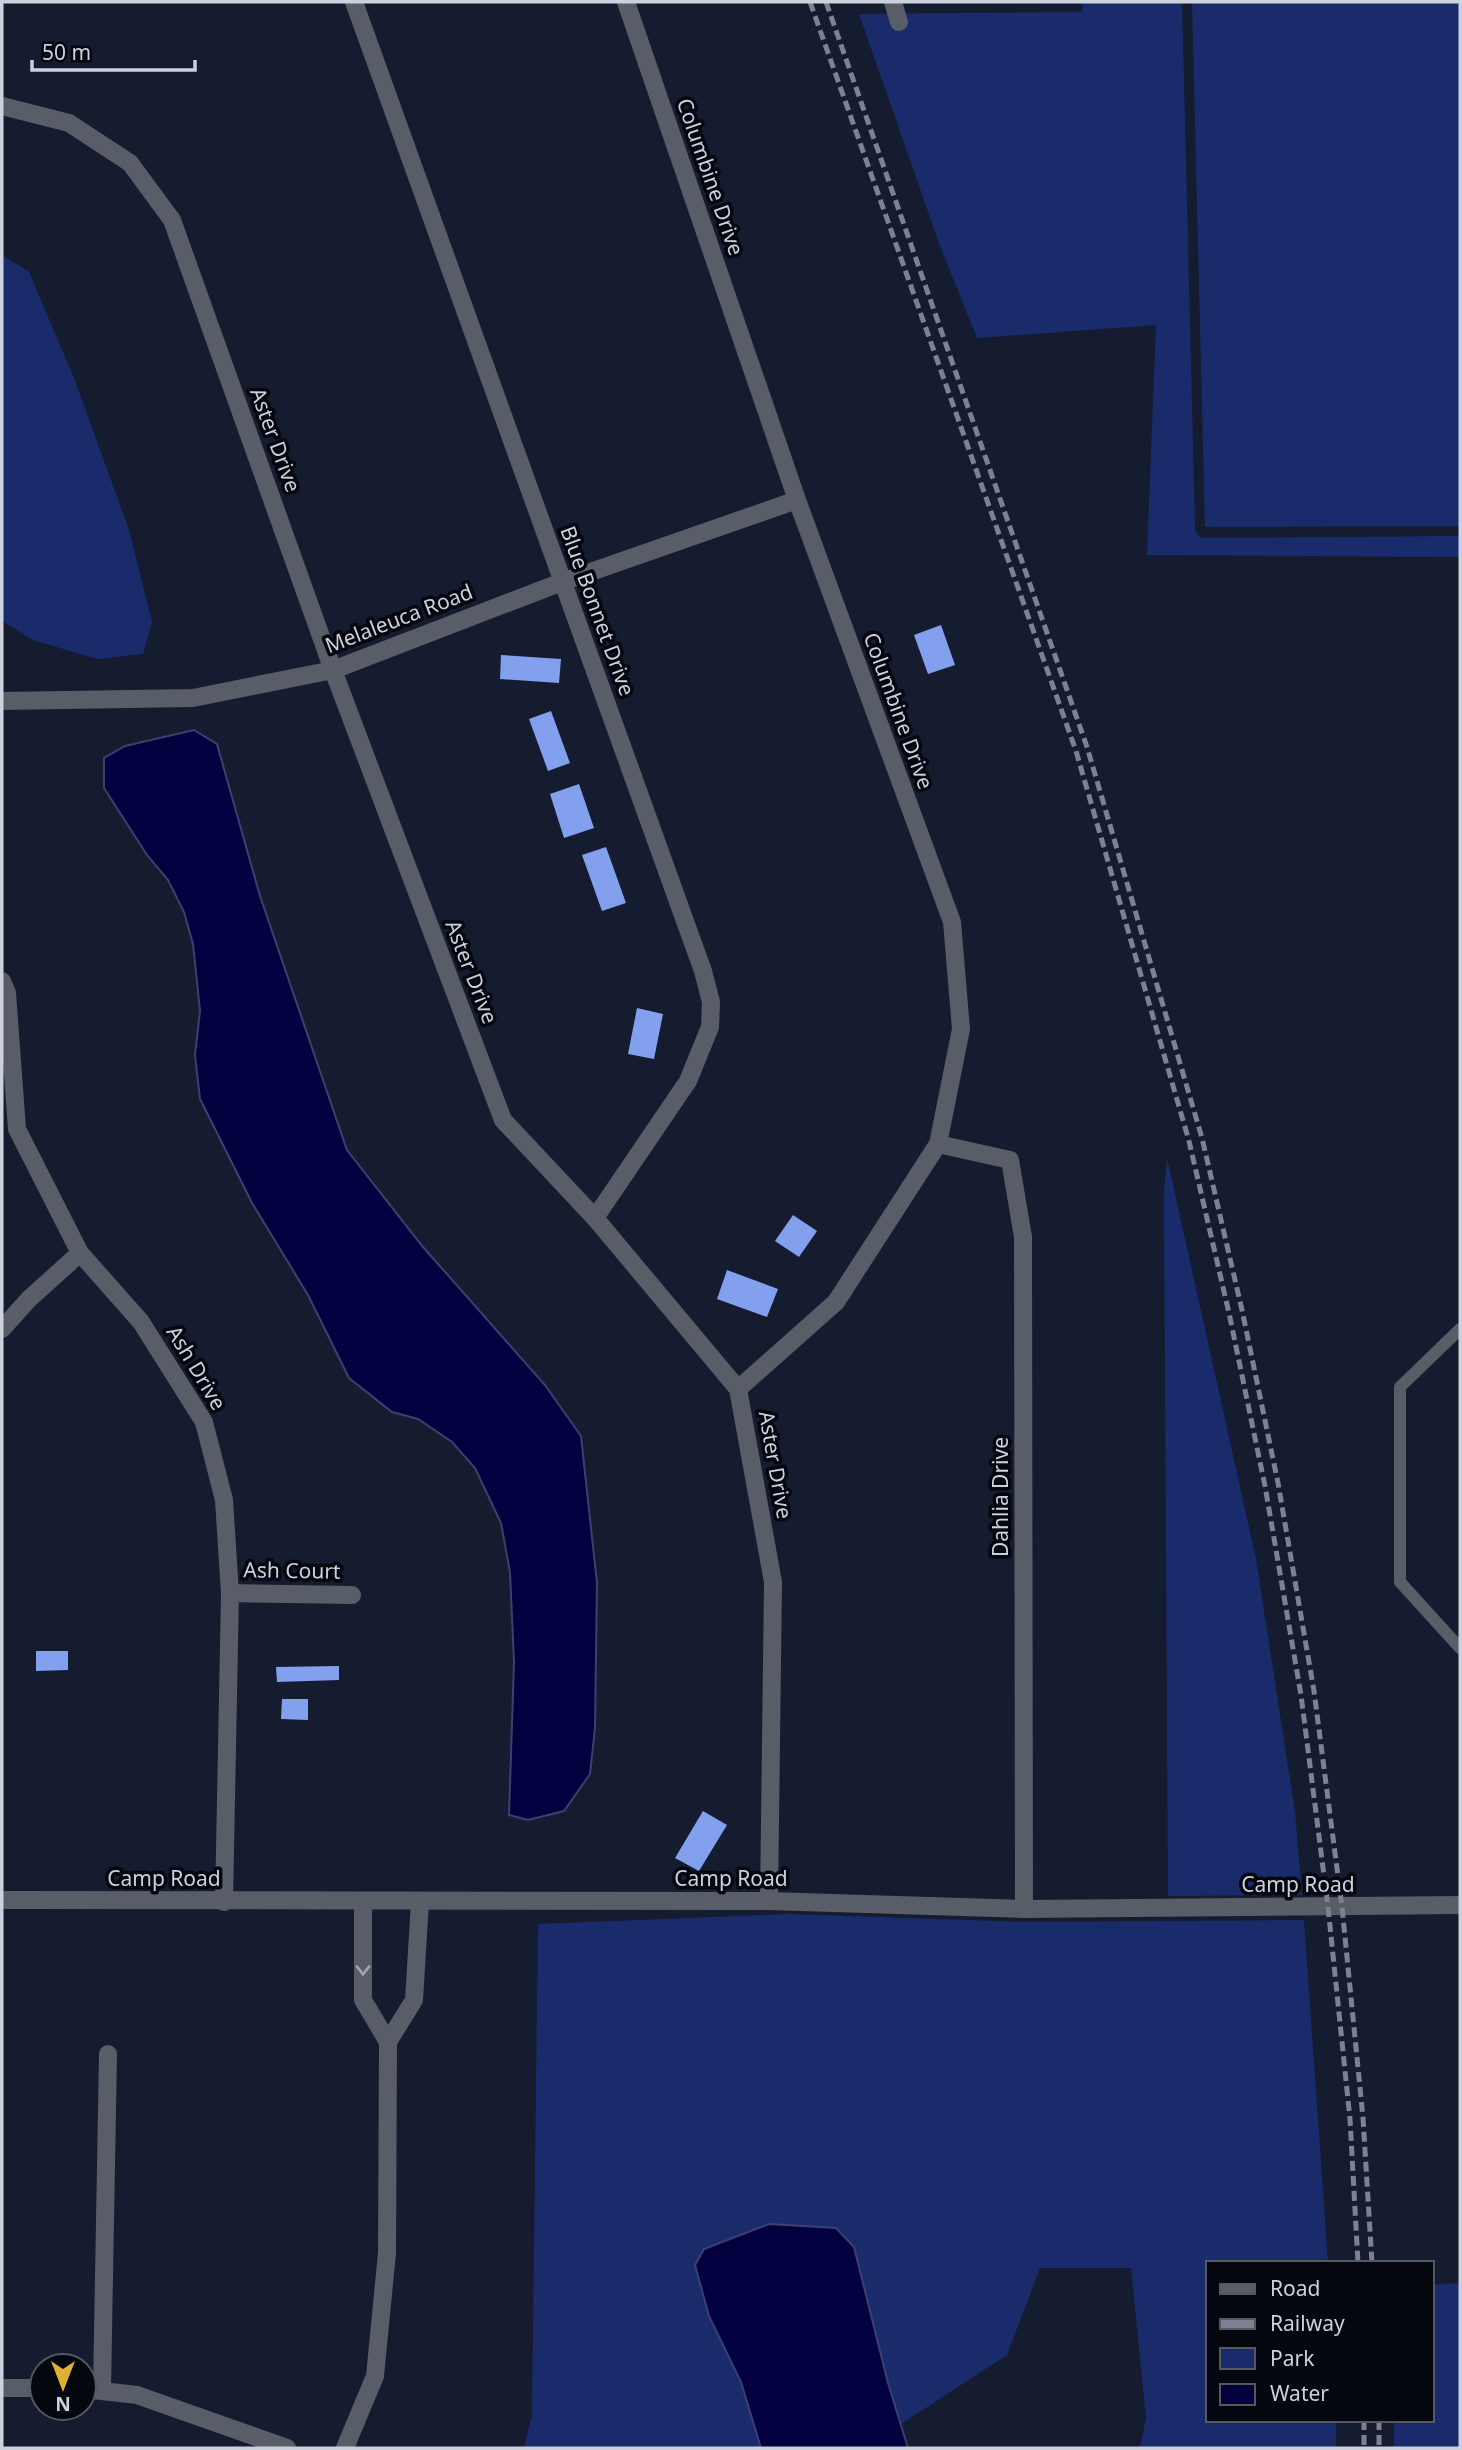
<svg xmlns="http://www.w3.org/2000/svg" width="1462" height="2450" font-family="'Noto Sans',sans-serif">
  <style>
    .green { fill: #1a2b6c }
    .water { fill: #03003f; stroke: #3f3f6f; stroke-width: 2 }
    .building { fill: #83a0ee }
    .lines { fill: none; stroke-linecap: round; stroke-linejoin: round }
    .service { stroke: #585d67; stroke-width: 12 }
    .minor { stroke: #585d67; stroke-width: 18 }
    .tertiary { stroke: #585d67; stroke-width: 18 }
    .rail { stroke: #7c8292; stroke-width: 5; stroke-dasharray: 10 5; stroke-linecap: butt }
    .oneway { stroke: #9ea3ae }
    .labels { text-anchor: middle; stroke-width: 7; stroke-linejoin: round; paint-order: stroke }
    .street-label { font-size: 21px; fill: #ccd1de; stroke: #05070f }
  </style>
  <rect width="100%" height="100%" fill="#151c2f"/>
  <g class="green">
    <path d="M1083,2H1182L1195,528L1197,534L1202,538L1460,536V557L1147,555L1156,325L977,338L940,246L859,14L1082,12Z"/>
    <path d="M1192,2H1460V526L1205,527Z"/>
    <path d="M2,255L29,272L74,378L129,530L152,622L143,654L97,659L33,640L2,621Z"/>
    <path d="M1167,1158L1256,1559L1295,1812L1302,1895L1168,1896L1164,1193Z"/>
    <path d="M790,1914L1025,1922L1304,1920L1328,2263H1208V2420H1336V2448H1140L1146,2418L1131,2268H1040L1007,2355L901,2424L888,2383L863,2281L709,2316L741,2382L761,2448H524L532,2415L538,1924Z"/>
    <path d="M1460,2283V2448H1394V2420H1432V2285Z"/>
  </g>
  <g class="water">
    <path d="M194,730L217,744L260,896L347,1150L423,1247L545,1385L581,1436L597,1583L595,1728L590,1774L564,1811L528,1820L509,1815L514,1663L510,1572L501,1523L475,1468L452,1442L418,1419L392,1412L349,1378L308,1295L252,1203L200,1099L195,1055L200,1011L193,944L184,912L168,880L147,855L104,788V758L125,746Z"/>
    <path d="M769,2224L836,2228L854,2247L888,2383L908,2448H761L741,2382L709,2316L695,2265L704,2249Z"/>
  </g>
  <g class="building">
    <path d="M941,625L955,665L928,674L914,635Z"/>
    <path d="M501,655L561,659L559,683L500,679Z"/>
    <path d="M551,711L570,763L548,771L529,719Z"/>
    <path d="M579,784L594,828L564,838L550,794Z"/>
    <path d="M606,847L626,903L602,911L582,855Z"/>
    <path d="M637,1008L663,1014L654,1059L628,1054Z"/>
    <path d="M793,1215L817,1231L799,1257L775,1241Z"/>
    <path d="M727,1270L778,1289L767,1317L717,1299Z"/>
    <path d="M36,1651H68V1670L36,1671Z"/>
    <path d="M339,1666V1680L277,1682L276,1667Z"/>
    <path d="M282,1699H308V1720L281,1719Z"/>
    <path d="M703,1811L727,1825L699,1871L675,1858Z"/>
  </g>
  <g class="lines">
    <path class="service" d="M1460,1329L1400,1387V1582L1460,1648"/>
    <g class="minor">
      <path d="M354,2L703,971L711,1002L710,1027L688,1081L595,1218"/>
      <path d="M626,2L797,500L952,922L961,1029L938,1144L836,1302L738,1389"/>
      <path d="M893,2L899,22"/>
      <path d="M2,106L69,123L130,163L172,220L333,670L503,1120L595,1218L738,1389L773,1582L769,1901"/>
      <path d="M2,701L193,698L333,670L562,582L797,500"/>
      <path d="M2,981L7,993L17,1129L80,1253L141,1322L204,1422L224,1500L230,1593L224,1902"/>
      <path d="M938,1144L1010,1160L1023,1237L1024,1909"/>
      <path d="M2,1329L29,1299L80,1253"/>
      <path d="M230,1593L352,1595"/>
      <path d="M363,1902V2000L388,2042L414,2000L420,1902"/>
      <path d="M2,2388H42"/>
      <path d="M84,2389L137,2395L287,2448"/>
      <path d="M102,2389L108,2054"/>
      <path d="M345,2448L375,2376L387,2253L388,2042"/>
    </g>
    <path class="tertiary" d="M2,1900L769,1901L1024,1909L1460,1905"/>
    <g class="rail">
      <path d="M810,2L1076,751L1189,1141L1229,1313L1265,1486L1301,1695L1328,1907L1350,2119L1358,2263"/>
      <path d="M826,2L1087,747L1202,1138L1242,1310L1278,1483L1314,1691L1342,1907L1363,2118L1372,2263"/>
      <path d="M1364,2420V2448"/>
      <path d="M1379,2420V2448"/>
    </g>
  </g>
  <defs><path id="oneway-chevron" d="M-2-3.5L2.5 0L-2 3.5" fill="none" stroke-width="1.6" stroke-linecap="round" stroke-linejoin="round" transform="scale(1.75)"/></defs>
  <use class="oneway" href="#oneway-chevron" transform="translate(363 1970) rotate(90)"/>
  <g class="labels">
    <g class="street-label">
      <text transform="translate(710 177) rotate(71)" y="7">Columbine Drive</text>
      <text transform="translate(275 440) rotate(70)" y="7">Aster Drive</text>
      <text transform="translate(597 611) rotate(70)" y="7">Blue Bonnet Drive</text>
      <text transform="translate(399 619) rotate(-21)" y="7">Melaleuca Road</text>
      <text transform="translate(898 711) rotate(70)" y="7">Columbine Drive</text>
      <text transform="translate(471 972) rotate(69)" y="7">Aster Drive</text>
      <text transform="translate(196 1368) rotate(59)" y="7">Ash Drive</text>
      <text transform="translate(775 1465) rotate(80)" y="7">Aster Drive</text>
      <text transform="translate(1001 1497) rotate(-90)" y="7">Dahlia Drive</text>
      <text transform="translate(292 1571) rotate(1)" y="7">Ash Court</text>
      <text x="164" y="1886">Camp Road</text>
      <text x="731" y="1886">Camp Road</text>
      <text x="1298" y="1892">Camp Road</text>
    </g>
  </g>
  <rect width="1462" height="2450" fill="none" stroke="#ccd1de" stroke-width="7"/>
  <rect x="1206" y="2261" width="228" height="161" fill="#05070f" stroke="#555862" stroke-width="2"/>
  <rect x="1220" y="2284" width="35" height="10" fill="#585d67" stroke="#555862" stroke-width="2"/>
  <text x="1270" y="2296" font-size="21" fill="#ccd1de">Road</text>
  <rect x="1220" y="2319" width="35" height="10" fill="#7c8292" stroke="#555862" stroke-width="2"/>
  <text x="1270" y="2331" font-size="21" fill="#ccd1de">Railway</text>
  <rect x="1220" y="2348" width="35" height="21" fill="#1a2b6c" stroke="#555862" stroke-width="2"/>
  <text x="1270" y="2366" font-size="21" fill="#ccd1de">Park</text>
  <rect x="1220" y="2384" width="35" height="21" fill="#03003f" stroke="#555862" stroke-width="2"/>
  <text x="1270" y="2401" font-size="21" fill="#ccd1de">Water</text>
  <g transform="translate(63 2387) rotate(180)"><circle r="33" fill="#05070f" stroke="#555862" stroke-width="2"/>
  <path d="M0-5L12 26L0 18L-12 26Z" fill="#deb133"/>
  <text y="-10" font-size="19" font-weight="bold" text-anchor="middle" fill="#ccd1de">N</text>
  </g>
  <path d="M32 60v10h163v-10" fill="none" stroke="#ccd1de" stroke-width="3.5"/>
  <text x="42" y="60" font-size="21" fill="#ccd1de" stroke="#05070f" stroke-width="5" paint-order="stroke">50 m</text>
</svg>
